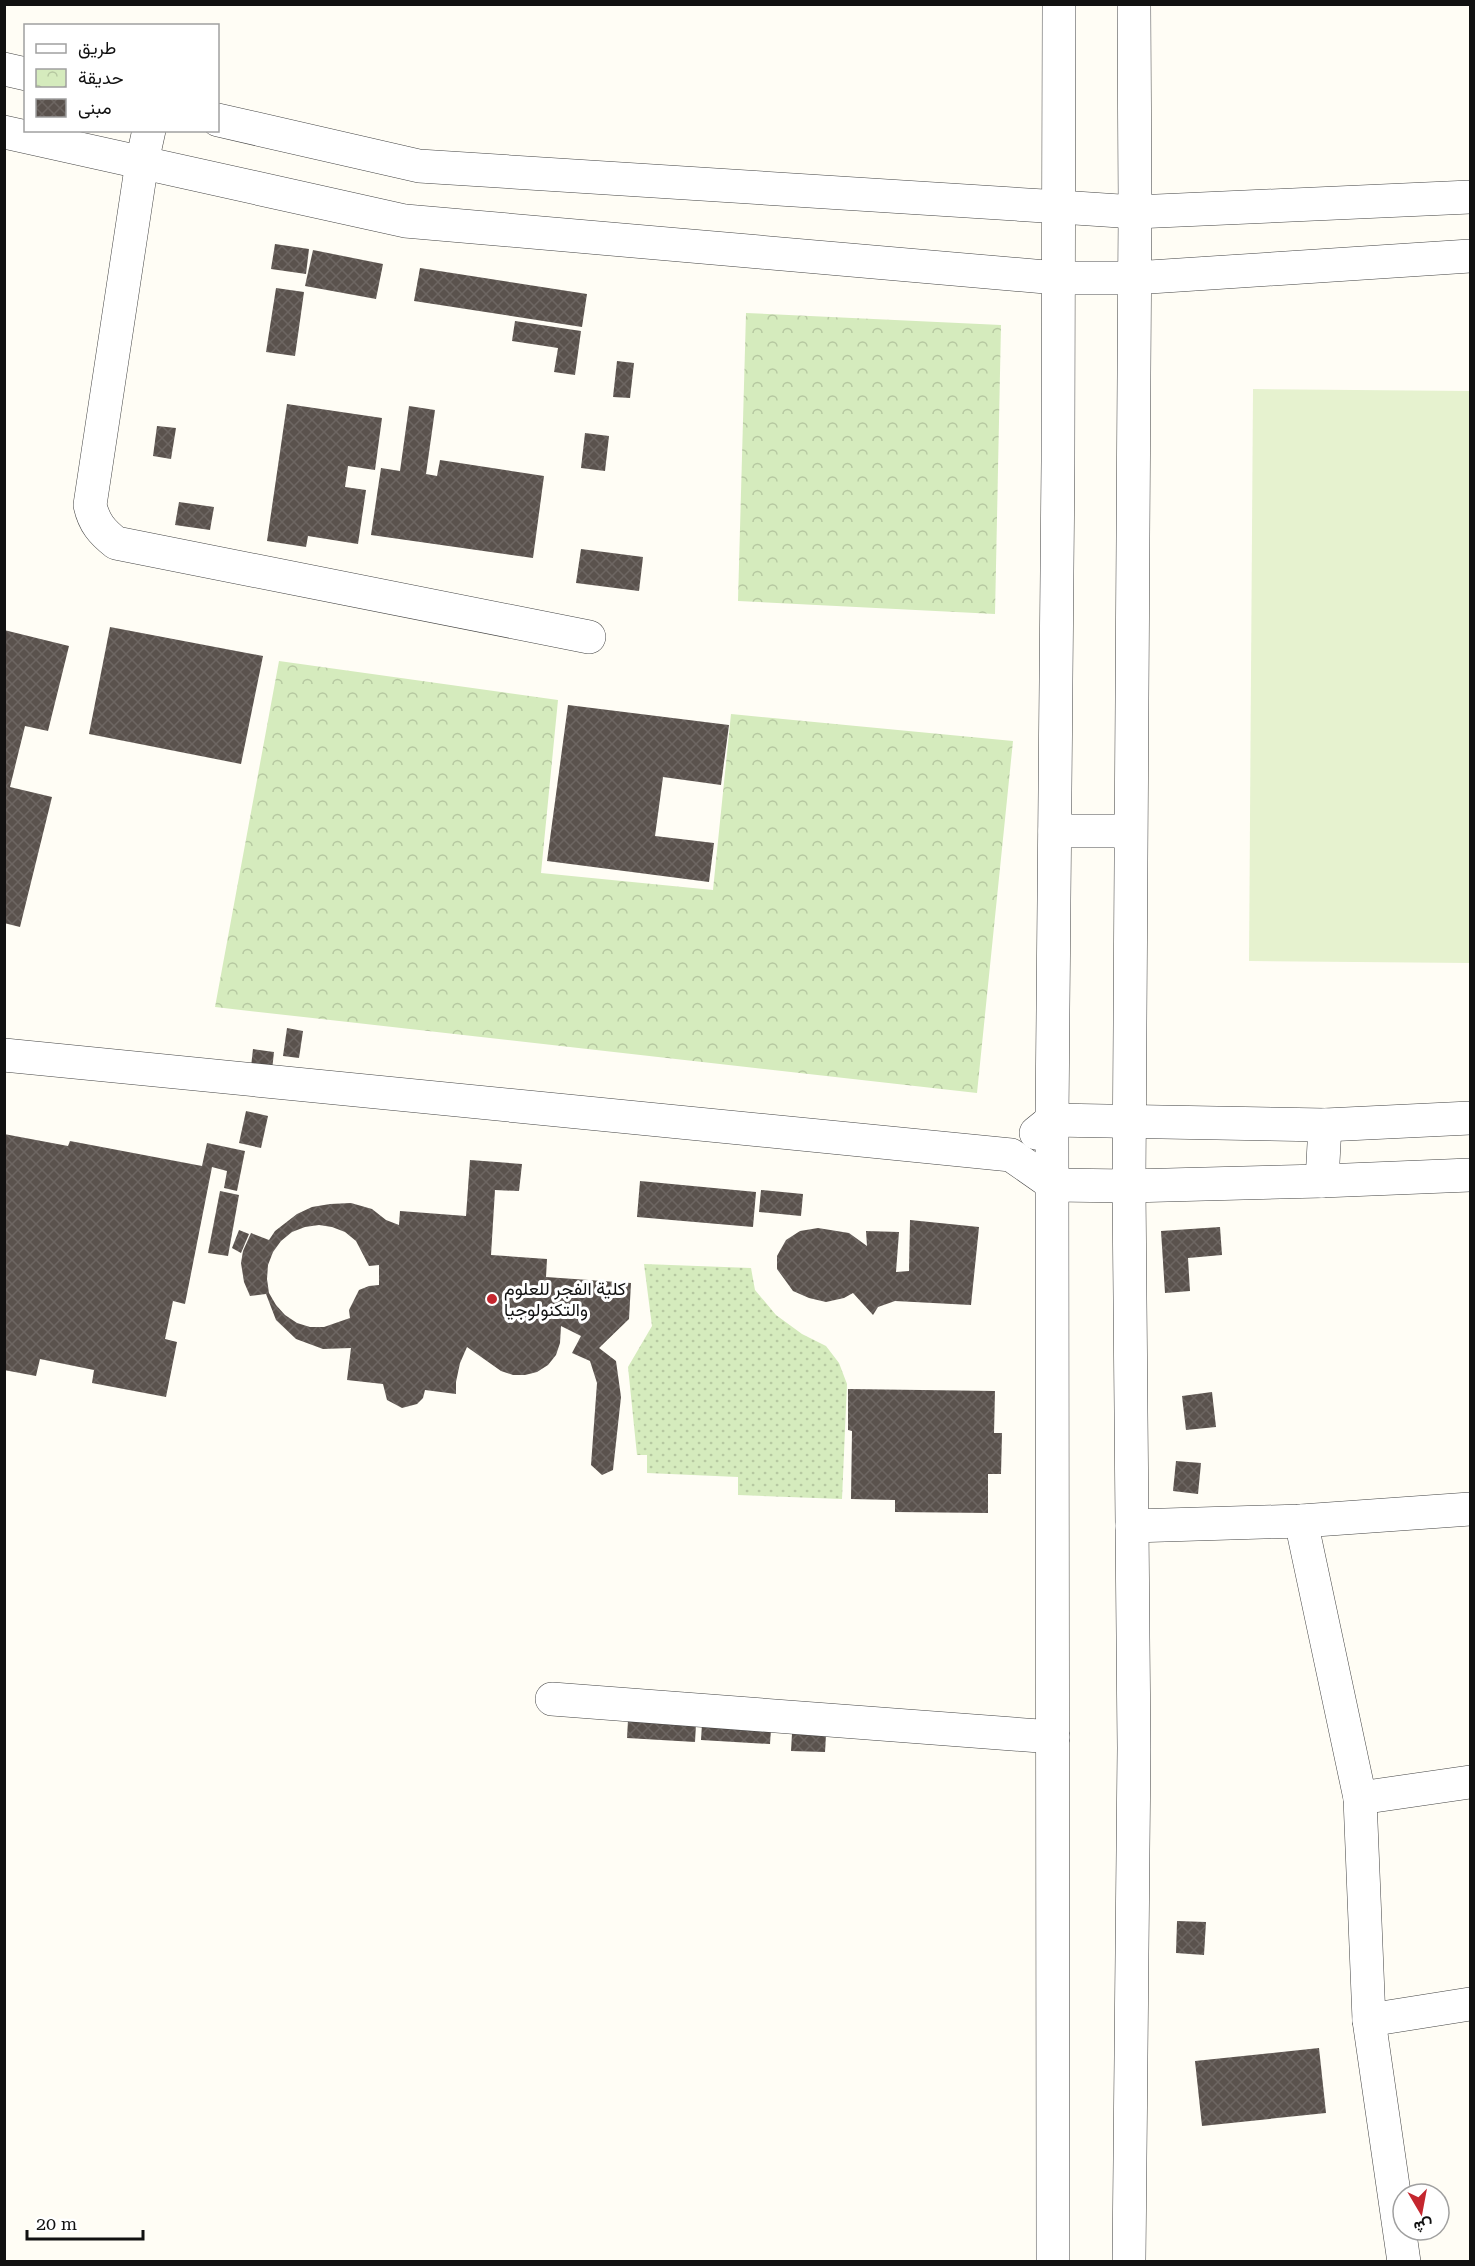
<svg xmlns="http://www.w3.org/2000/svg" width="1475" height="2266" font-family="'Roboto Serif',Vazirmatn,serif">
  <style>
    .grass { fill: url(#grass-dots) }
    .park { fill: url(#park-crowns) }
    .pitch { fill: #e6f2cf }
    .building { fill: url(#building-cross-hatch); fill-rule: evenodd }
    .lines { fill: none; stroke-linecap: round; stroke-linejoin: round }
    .minor-casing { stroke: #444; stroke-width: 34 }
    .minor { stroke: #fff; stroke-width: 33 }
    .poi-dot { fill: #c4262e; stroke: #fff; stroke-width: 2 }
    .labels { text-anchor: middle; stroke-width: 6; stroke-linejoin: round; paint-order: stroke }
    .poi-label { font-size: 18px; fill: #111; stroke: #fff; text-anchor: start }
  </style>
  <defs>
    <pattern id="grass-dots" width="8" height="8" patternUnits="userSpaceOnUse" patternTransform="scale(1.5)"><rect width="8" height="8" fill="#d5ebbd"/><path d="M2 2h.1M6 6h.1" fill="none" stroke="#b6c8a1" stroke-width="1.8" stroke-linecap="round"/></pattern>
    <pattern id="park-crowns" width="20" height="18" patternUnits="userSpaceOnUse" patternTransform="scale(1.5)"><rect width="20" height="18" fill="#d5ebbd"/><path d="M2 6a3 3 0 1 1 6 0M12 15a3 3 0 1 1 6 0" fill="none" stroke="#b6c8a1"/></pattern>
    <pattern id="building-cross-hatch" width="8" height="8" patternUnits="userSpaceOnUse" patternTransform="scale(1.5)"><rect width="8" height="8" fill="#5a524d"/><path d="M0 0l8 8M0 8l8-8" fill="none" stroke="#6d6662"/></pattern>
  </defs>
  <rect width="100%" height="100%" fill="#fffdf5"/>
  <path class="grass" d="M644,1264L751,1268L755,1290L776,1315L802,1334L826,1346L839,1363L847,1384L842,1499L738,1495V1477L647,1473V1455H637L628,1367L652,1326Z"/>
  <g class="park">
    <path d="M746,313L1001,325L995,614L738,601Z"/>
    <path d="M279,661L558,700L541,873L713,890L731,714L1013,741L977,1093L215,1007Z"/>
  </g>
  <path class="pitch" d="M1253,389L1470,391V963L1249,961Z"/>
  <g class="building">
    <path d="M275,244L309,249L306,274L271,269Z"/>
    <path d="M313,250L383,264L376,299L305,286Z"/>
    <path d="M420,268L587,294L582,327L414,301Z"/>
    <path d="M276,288L304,292L295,356L266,352Z"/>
    <path d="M515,321L581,331L575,375L554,372L558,348L512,341Z"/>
    <path d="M617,361L634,363L630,398L613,397Z"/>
    <path d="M287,404L382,418L375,470L348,466L345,487L366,490L358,544L308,536L306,547L267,541Z"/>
    <path d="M409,406L435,410L426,474L437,476L440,460L544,476L533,558L371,535L381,468L400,471Z"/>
    <path d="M157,426L176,428L171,459L153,456Z"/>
    <path d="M585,433L609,436L605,471L581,468Z"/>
    <path d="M179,502L214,507L210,530L175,525Z"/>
    <path d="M581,549L643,557L639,591L576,583Z"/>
    <path d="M110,627L263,656L241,764L89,734Z"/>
    <path d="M4,630L69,646L48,731L25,726L10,787L52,797L20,927L4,923Z"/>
    <path d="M568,705L729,725L721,785L663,777L655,836L714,843L709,882L547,861Z"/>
    <path d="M287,1028L303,1031L299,1058L283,1056Z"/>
    <path d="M253,1049L274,1052L272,1070L251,1067Z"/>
    <path d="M246,1111L268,1116L261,1148L239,1143Z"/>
    <path d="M4,1134L68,1146L70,1141L202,1166L207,1143L245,1151L237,1191L224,1188L227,1171L212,1167L185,1304L173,1301L165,1339L177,1342L166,1397L92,1383L94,1370L40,1359L36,1376L4,1370Z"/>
    <path d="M470,1160L522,1164L519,1191L495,1190L491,1255L547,1259L546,1277L631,1283L629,1319L599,1348L616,1361L621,1397L613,1470L602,1475L591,1465L597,1383L590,1361L572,1353L581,1336L561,1326L560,1343L556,1355L548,1365L537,1372L525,1375H513L501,1371L467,1347L460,1363L456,1382V1394L425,1390L423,1398L417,1404L402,1408L387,1400L383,1384L347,1380L351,1348L323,1349L296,1339L276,1320L266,1294L250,1296L244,1282L241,1263L243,1251L251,1233L269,1240L275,1231L297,1214L312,1207L330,1204L351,1203L372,1209L386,1220L399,1225L400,1211L466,1216ZM319,1225L332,1227L345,1232L356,1241L369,1266L379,1265V1285L369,1286L359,1290L349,1310L350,1318L324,1327H310L297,1323L285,1315L276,1305L269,1293L267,1279L268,1265L273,1252L281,1241L292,1232L305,1227Z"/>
    <path d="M640,1181L756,1192L753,1227L637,1217Z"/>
    <path d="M761,1190L803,1194L801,1216L759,1212Z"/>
    <path d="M220,1191L239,1195L228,1256L208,1253Z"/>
    <path d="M910,1220L979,1227L971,1305L895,1301L878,1307L873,1315L853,1293L844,1298L826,1302L809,1298L793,1291L777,1269V1256L786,1240L800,1231L818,1228L849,1233L867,1246L866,1231L899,1232L896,1272L909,1271Z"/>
    <path d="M1220,1227L1222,1255L1188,1258L1190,1291L1165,1293L1161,1231Z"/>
    <path d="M239,1230L249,1234L241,1253L232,1248Z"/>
    <path d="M848,1389L995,1391L994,1433H1002L1001,1474H988V1513L895,1512V1500L851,1499L852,1431L848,1430Z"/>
    <path d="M1212,1392L1216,1427L1186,1430L1182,1396Z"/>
    <path d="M1176,1461L1201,1463L1198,1494L1173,1491Z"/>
    <path d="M628,1720L696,1724L695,1742L627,1738Z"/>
    <path d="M702,1724L771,1729L770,1744L701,1740Z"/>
    <path d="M792,1734L826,1735L825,1752L791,1751Z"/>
    <path d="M1177,1921L1206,1922L1204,1955L1176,1953Z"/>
    <path d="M1319,2048L1326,2113L1202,2126L1195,2061Z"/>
  </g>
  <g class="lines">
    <g class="minor-casing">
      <g id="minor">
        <path d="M4,69L26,74"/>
        <path d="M218,120L419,166L1060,207L1135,212L1470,197"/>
        <path d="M149,130L142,162L90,505C94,523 102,532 116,543L589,637"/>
        <path d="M4,132L405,221L1057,278H1134L1470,256"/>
        <path d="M1055,831H1130"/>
        <path d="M4,1055L1011,1155L1054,1185L1129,1186L1322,1181L1470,1175"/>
        <path d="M1036,1133L1052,1120L1325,1125L1470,1118"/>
        <path d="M1322,1181L1325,1125"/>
        <path d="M1301,1521L1360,1798L1369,2020L1404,2262"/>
        <path d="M1132,1526L1301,1521L1470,1509"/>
        <path d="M552,1699L1053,1737"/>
        <path d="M1360,1798L1470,1782"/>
        <path d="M1369,2020L1470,2004"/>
        <path d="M1053,2262L1052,1120L1058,462L1059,4"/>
        <path d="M1129,2262L1134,1748L1129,1186L1135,212L1134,4"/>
      </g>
    </g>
    <use href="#minor" class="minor"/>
  </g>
  <circle class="poi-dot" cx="492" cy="1299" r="6"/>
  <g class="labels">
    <g class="poi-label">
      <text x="504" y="1295">كلية الفجر للعلوم<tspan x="504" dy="21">والتكنولوجيا</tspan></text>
    </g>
  </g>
  <rect width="1475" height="2266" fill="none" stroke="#111111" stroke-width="12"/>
  <rect x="24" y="24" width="195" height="108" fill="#ffffff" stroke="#a0a0a0" stroke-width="1.5"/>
  <rect x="36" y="44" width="30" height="9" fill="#ffffff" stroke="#a0a0a0" stroke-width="1.5"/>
  <text x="78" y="54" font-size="18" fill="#111111">طريق</text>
  <rect x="36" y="69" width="30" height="18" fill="url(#park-crowns)" stroke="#a0a0a0" stroke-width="1.5"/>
  <text x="78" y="84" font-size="18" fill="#111111">حديقة</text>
  <rect x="36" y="99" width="30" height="18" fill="url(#building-cross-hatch)" stroke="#a0a0a0" stroke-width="1.5"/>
  <text x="78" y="114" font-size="18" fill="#111111">مبنى</text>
  <g transform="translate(1421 2212) rotate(170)"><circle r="28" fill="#ffffff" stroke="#a0a0a0" stroke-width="1.5"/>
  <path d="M0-4.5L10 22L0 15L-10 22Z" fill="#c4262e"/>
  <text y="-9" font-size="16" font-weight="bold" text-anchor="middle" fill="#111111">ش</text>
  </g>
  <path d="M27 2230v9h116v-9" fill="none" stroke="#111111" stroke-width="3"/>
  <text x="36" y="2230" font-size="18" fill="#111111" stroke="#ffffff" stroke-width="4.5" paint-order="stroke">20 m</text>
</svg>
